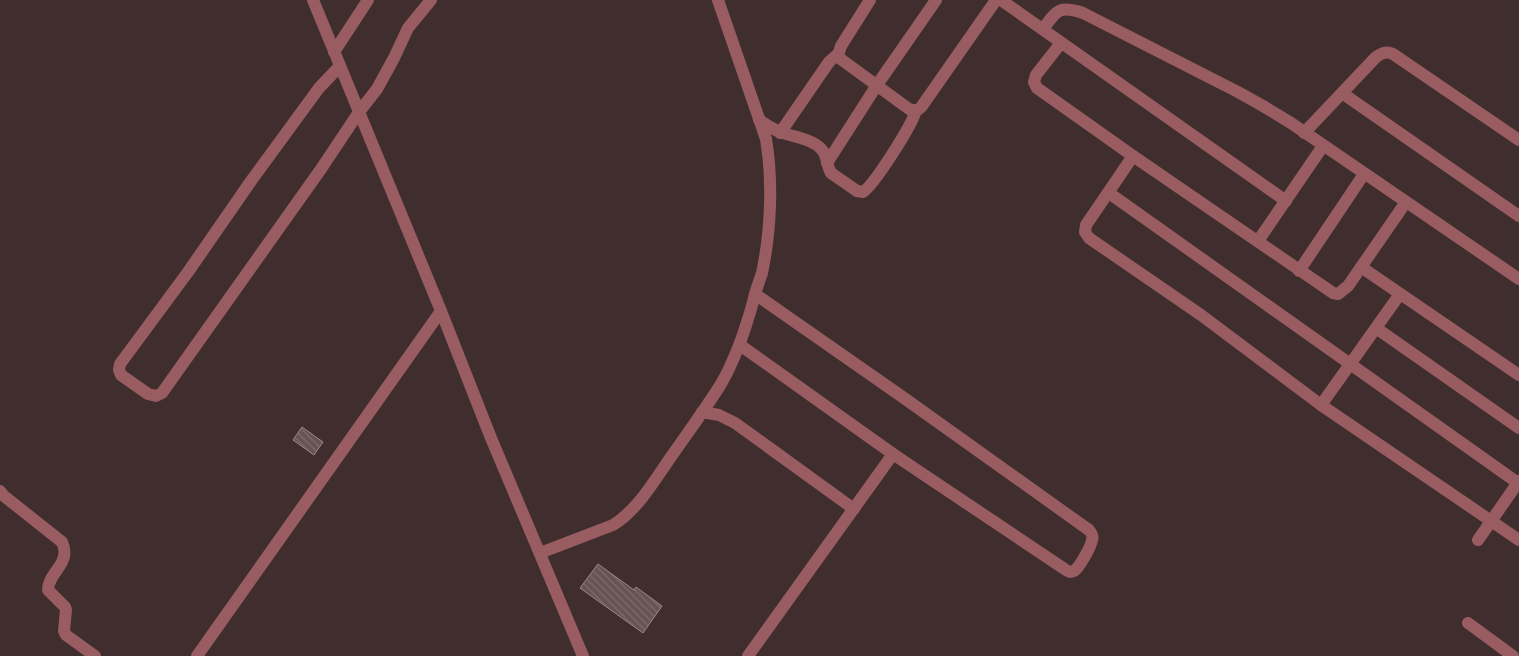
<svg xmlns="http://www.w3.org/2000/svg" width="1519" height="656" font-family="Lato,sans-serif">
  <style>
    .building { fill: url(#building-back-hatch); stroke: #9c8587 }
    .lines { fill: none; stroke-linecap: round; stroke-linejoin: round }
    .minor { stroke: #985c61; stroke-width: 12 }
  </style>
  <defs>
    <pattern id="building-back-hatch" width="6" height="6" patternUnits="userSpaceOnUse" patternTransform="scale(1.25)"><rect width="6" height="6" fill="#685354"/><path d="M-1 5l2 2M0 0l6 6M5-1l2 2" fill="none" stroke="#7d6b6c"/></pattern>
  </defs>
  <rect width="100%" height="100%" fill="#402e2f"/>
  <g class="building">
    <path d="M302,427L323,442L314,455L293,440Z"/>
    <path d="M598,564L634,590L636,587L662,606L643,633L580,588Z"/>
  </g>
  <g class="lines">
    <g class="minor">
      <path d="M313,0L441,311L491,438L583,656"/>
      <path d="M870,0L841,46L838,56L842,60L909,109C915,111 918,111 922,106L996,0"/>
      <path d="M1001,0L1286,201"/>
      <path d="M1043,29C1057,10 1059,5 1083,13L1238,92L1263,106L1291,123L1519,279"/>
      <path d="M1061,43L1036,75L1034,82L1037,88L1133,156L1333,293L1338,294L1348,286L1406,202"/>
      <path d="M334,52L368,0"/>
      <path d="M340,66L319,88L251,181L188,272L120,364L119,370L121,375L148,394L156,396L162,393L321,169L359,112L377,89L394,58L408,28L431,0"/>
      <path d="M1342,93L1519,216"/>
      <path d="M759,120C766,125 773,129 780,132C793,137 814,139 823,151C827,157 827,166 831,173L857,191L863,192C874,185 913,124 916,110"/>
      <path d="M780,133L829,62L838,54"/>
      <path d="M1304,133L1376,57C1382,53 1386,51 1393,54L1519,140"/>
      <path d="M1133,156L1086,225L1085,232L1089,238L1201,315L1321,405L1519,540"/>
      <path d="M827,163L877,85L936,0"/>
      <path d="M1109,193L1518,483"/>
      <path d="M1258,241L1323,146"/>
      <path d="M1361,267L1519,375"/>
      <path d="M1299,271L1364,174"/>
      <path d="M1376,328L1519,428"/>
      <path d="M740,345L893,454L1066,570C1070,572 1070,573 1074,571C1079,568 1091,547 1092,540C1094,536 1091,533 1089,530L904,398L755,294"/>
      <path d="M1321,405L1400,294"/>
      <path d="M702,412L719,415L735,423L854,509"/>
      <path d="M0,491L4,496L62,542C72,564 48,572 48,590L65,607L66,610L64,631L66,635L95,656"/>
      <path d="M1478,540L1519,481"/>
      <path d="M540,553L613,525C639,509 655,479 673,454C689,431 706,408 721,384C736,358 745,331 753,302C755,292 759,282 762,273C771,231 773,180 766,139L718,0"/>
      <path d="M1468,623L1513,656"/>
      <path d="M197,656L441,311"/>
      <path d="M748,656L893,454"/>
    </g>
  </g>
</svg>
